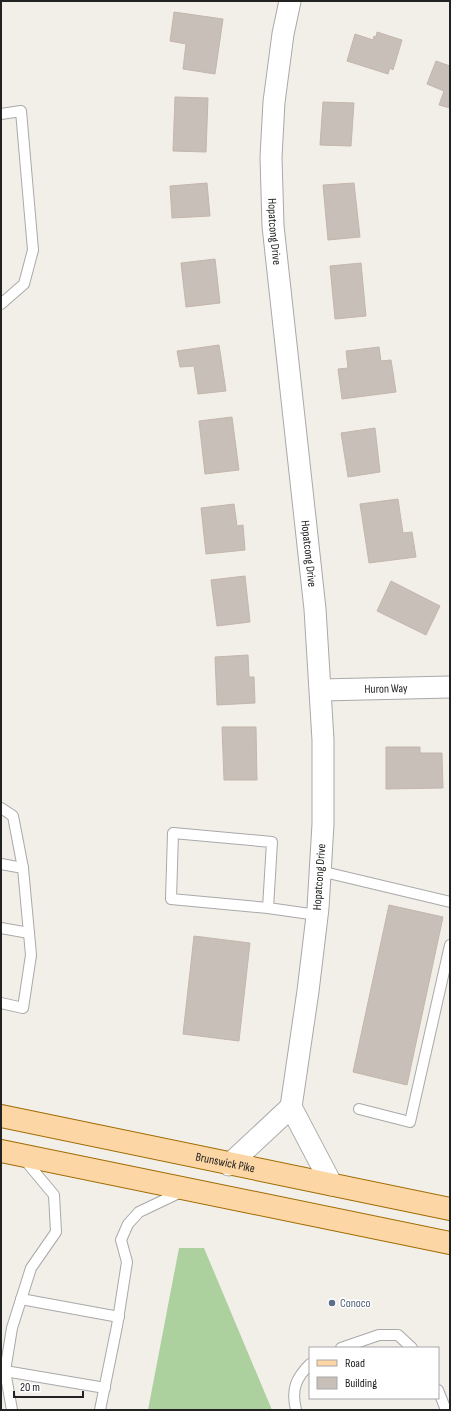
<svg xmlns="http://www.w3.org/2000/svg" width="451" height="1411" font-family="'Sofia Sans Condensed',sans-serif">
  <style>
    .forest { fill: #add19e }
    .building { fill: #c7bfb8; stroke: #c4b6ab }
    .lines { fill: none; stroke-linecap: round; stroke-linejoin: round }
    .service-casing { stroke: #a9a9a9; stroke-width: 12 }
    .minor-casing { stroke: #a9a9a9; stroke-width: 23 }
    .primary-casing { stroke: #a06b00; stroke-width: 24 }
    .service { stroke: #fff; stroke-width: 10 }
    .minor { stroke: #fff; stroke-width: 21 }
    .primary { stroke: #fcd6a4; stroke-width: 22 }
    .service-dot { fill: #5c6f8a; stroke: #fff; stroke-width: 1.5 }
    .labels { text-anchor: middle; stroke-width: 3; stroke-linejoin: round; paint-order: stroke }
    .street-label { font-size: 12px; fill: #222; stroke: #fff }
    .service-label { font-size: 12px; fill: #4e5e75; stroke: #fff; text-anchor: start }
  </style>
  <rect width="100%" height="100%" fill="#f2efe9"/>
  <path class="forest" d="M179,1248H204L272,1410H148Z"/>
  <g class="building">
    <path d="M174,12L223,19L215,74L183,69L186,44L170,41Z"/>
    <path d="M377,32L402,40L393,70L390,68L388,74L347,61L355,34L373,40L374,36L376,37Z"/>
    <path d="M436,61L450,66V108L439,105L444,91L427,84Z"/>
    <path d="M175,97L208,98L206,152L173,151Z"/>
    <path d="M323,102L354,103L351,146L320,145Z"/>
    <path d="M207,183L210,216L172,218L170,186Z"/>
    <path d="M354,183L360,237L328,240L323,185Z"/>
    <path d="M215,259L220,303L186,307L181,263Z"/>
    <path d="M361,263L366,316L335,319L330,266Z"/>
    <path d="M219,345L226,391L198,394L194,366L180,367L177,351Z"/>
    <path d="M379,347L381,361L391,360L396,392L342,399L338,369L348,368L346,351Z"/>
    <path d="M232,417L239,470L205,474L199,421Z"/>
    <path d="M375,428L380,472L348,477L341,433Z"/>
    <path d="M398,499L403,533L412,532L416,557L369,563L360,504Z"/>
    <path d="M234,504L237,526L243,525L245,550L206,554L201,508Z"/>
    <path d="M245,576L250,622L217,626L211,580Z"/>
    <path d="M391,581L440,606L426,635L377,611Z"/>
    <path d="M248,655L249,677H254L255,703L217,705L215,657Z"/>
    <path d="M222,727H256L257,780H224Z"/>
    <path d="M386,747H420V753H442L443,788L386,789Z"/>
    <path d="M389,905L443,917L407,1085L353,1072Z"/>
    <path d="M194,936L250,943L239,1041L183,1034Z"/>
  </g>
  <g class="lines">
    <g class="service-casing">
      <g id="service">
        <path d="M1,114L21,111L33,250L24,284L1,304"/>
        <path d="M1,808L13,816L23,868"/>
        <path d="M1,864L23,868L31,955L23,1008L1,1003"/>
        <path d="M320,871L450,902"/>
        <path d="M268,908L272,842L173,833L171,899L268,908L317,915"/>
        <path d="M1,928L29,933"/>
        <path d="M359,1109L410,1122L450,945"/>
        <path d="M21,1299L119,1317"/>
        <path d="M341,1348L379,1335H398L412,1348"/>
        <path d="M5,1371L105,1388"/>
        <path d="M438,1390L446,1410"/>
        <path d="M12,1410L5,1371L12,1328L31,1268L56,1232L54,1195L24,1159"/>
        <path d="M100,1410L117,1326L127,1262L121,1240L128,1224L139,1212L181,1192"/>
        <path d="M296,1410C291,1389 296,1378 310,1364"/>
      </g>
    </g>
    <g class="minor-casing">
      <g id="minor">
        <path id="s1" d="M290,1L283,34L274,102L271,157L273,226L315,609L323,740V824L318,908L308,991L291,1107L332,1185"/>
        <path id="s2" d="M321,690L450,687"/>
        <path d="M229,1165L291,1107"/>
      </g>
    </g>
    <g class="primary-casing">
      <g id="primary">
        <path id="s3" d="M1,1116L450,1209"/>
        <path d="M1,1151L450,1243"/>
      </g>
    </g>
    <use href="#service" class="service"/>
    <use href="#minor" class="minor"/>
    <use href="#primary" class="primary"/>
  </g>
  <circle class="service-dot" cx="332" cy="1303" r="4"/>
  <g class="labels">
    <g class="street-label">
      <text dy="4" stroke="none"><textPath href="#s1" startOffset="232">Hopatcong Drive</textPath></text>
      <text dy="4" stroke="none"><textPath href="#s1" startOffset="556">Hopatcong Drive</textPath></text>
      <text dy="4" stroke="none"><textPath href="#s2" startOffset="65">Huron Way</textPath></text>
      <text transform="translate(319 877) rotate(-86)" y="4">Hopatcong Drive</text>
      <text dy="4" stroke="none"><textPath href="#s3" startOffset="229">Brunswick Pike</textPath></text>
    </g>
    <g class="service-label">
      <text x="340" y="1307">Conoco</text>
    </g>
  </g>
  <rect width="451" height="1411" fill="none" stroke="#222222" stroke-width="4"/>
  <rect x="309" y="1347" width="130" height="52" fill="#ffffff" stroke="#a7a7a7"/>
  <rect x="317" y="1360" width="20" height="6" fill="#fcd6a4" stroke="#a7a7a7"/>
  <text x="345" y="1367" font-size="12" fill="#222222">Road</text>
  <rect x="317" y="1377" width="20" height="12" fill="#c7bfb8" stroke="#a7a7a7"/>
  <text x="345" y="1387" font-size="12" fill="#222222">Building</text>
  <path d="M14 1391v6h69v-6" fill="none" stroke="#222222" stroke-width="2"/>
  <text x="20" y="1391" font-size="12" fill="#222222" stroke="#ffffff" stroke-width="3" paint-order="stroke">20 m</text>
</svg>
